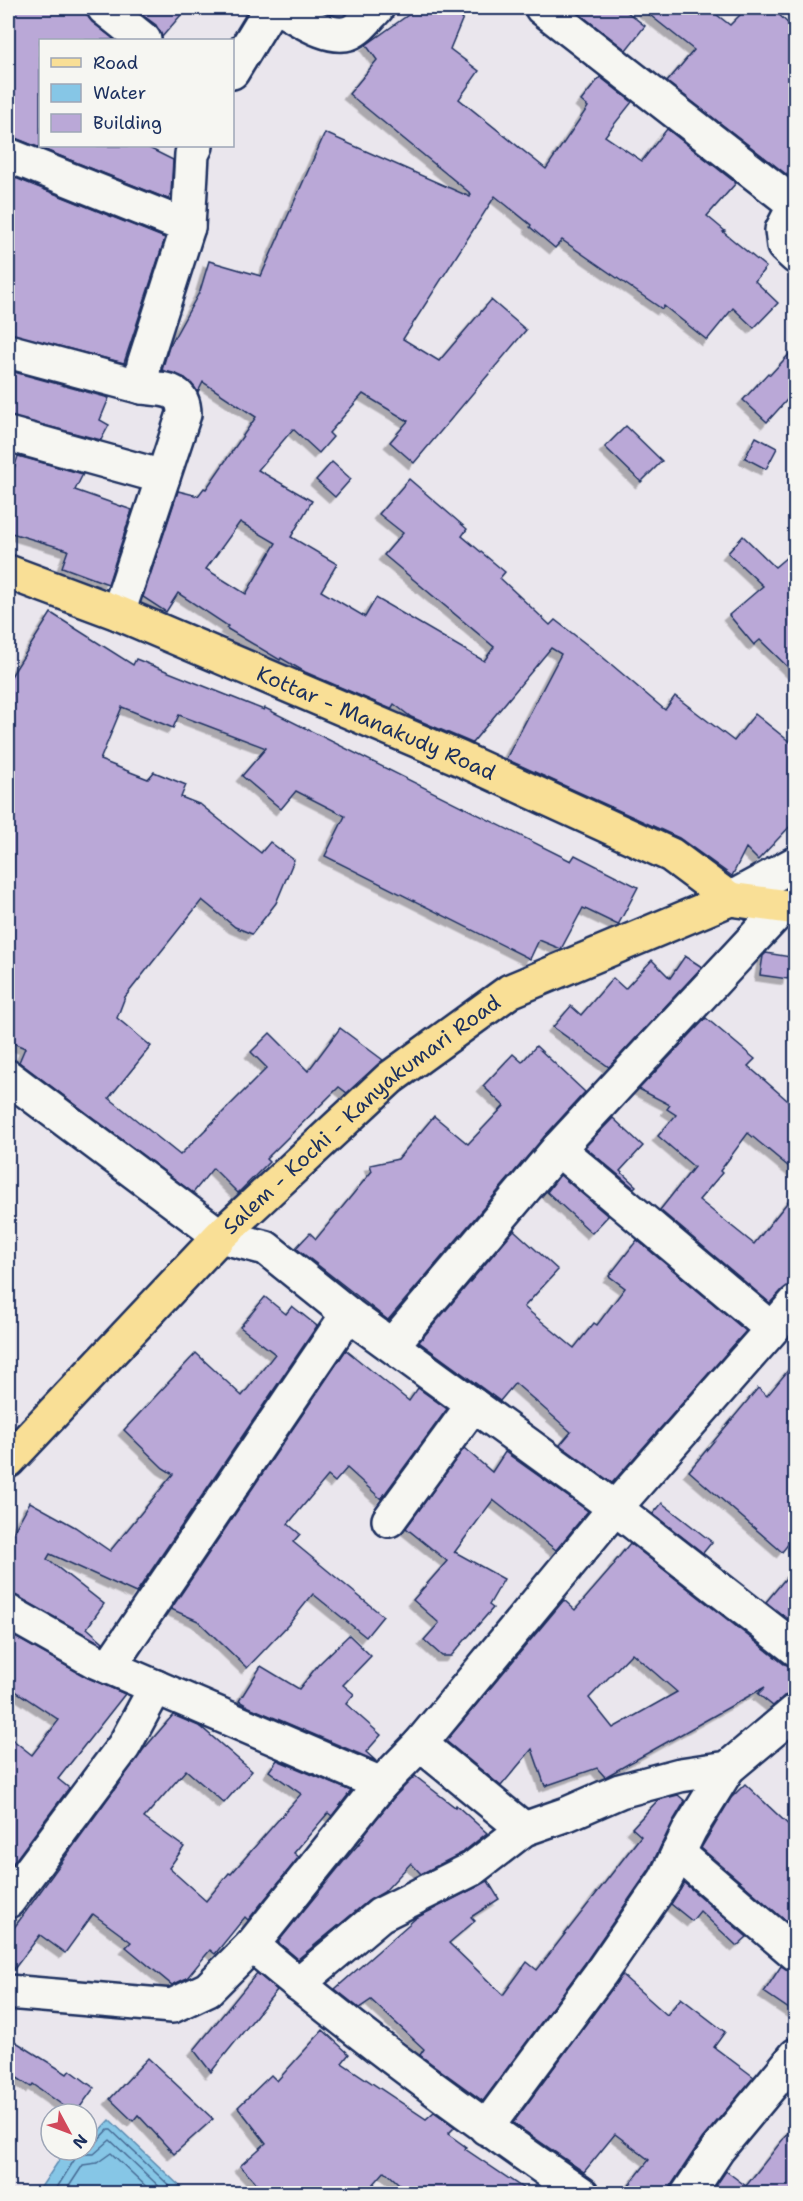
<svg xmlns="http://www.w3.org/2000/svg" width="803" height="2201" font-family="'Shantell Sans',sans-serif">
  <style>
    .water { fill: #86c6e6; stroke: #5b8ab0; stroke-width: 1.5 }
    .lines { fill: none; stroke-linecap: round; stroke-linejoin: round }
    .shore { stroke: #466b94; stroke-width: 1.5 }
    .building { fill: #baa8d7; stroke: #1b2f5e; stroke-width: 1.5; fill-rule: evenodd; filter: url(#shadow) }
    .minor-casing { stroke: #1b2f5e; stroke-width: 38 }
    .major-casing { stroke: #1b2f5e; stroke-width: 38 }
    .highway-casing { stroke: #1b2f5e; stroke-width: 38 }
    .minor { stroke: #f6f6f2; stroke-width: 33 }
    .major { stroke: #f9df96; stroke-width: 33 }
    .highway { stroke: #f9df96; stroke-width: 33 }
    .labels { text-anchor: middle; stroke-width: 4.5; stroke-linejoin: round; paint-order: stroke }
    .street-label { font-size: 21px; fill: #1b2f5e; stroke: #f6f6f2 }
  </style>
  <defs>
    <filter id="shadow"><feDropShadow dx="-5.5" dy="5.5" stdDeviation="0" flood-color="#0004"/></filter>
  </defs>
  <rect width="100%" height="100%" fill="#eae6ed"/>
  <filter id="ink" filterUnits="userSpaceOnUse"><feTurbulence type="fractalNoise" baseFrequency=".0167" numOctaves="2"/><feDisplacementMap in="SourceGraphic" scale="12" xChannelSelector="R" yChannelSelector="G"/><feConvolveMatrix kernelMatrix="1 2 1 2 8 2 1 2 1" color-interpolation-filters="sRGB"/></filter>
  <g filter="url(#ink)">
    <path class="water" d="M110,2120L187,2193H37L66,2150H87V2141L89,2142Z"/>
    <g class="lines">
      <g class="shore">
        <path d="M87,2148L93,2146L108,2130H111L178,2194"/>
        <path d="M53,2194L78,2154H94L110,2140L167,2194"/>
        <path d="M64,2194L83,2165L97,2163L111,2153L154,2194"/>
      </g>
    </g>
    <g class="building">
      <path d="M8,8H86L87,15L92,22L115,40H40V146H145L173,160L171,193L168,199L15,138L8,137Z"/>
      <path d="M133,8H187L162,37L156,25Z"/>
      <path d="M418,8H467L450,49L479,71L459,99L546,169L588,107L581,101L600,77L632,102L605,136L642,161L667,129L736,183L707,216L725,231L723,232L766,267L755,281L778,303L754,328L733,308L707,340L664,306L662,309L562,240L555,248L530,227L531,225L495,196L403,339L439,361L491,300L526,330L414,463L390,442L408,421L363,394L329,433L333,437L319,453L293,429L258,470L312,501L291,537L337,564L321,591L365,617L376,598L484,661L494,647L384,555L403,533L379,514L409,479L467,529L462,536L505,572L500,578L550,625L555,620L599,654L665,710L675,696L734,741L755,714L795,746V821L758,860L746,848L732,876L679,838L506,759L561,654L551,648L472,743L411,717L394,704L391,709L305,672L281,658L280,660L226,628L228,626L178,593L166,612L143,597L178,491L198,496L204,488L206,489L256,417L203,382L198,392L185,378L162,370L169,347L200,291L209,261L261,276L325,133L470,197L471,194L349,94L377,60L366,45ZM240,522L276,543L246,594L206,569Z"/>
      <path d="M572,8H622L645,26L626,50Z"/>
      <path d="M641,8H708L730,25L747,8H772L795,30V181L667,82L694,50Z"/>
      <path d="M8,175L165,238L124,363L8,333Z"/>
      <path d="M795,348V391L767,422L743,400L768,373L770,375Z"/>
      <path d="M14,372L109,398L100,420L109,425L101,440L8,416V390Z"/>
      <path d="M626,426L662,461L641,482L605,447Z"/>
      <path d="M756,437L777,448L766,469L745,458Z"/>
      <path d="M18,456L83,474L75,490L132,510L108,584L62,567L68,550L8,532V470L13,472Z"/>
      <path d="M332,462L351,479L335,497L316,480Z"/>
      <path d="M743,536L775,567L795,550V674L760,640L754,645L729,615L763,586L728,553Z"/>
      <path d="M51,613L133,665L136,659L264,710L265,708L571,861L575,855L638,887L618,925L583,908L561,949L539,940L530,959L325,856L345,816L296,791L281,809L242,776L266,748L179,715L173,728L122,707L100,760L148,779L154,772L186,785L181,797L201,805L261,853L270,842L294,860L276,903L252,934L235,927L202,900L125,997L117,1018L151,1046L109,1098L180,1155L267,1068L251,1052L270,1033L308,1071L340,1028L383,1060L347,1093L339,1087L266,1159L269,1162L238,1193L213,1168L193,1193L19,1062L25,1048L8,1041V681Z"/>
      <path d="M766,953L791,957L788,979L760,975L763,956Z"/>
      <path d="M685,956L702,967L609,1067L553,1027L571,1006L581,1015L613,978L625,989L652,960L670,978Z"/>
      <path d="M706,1018L755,1059L748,1066L795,1107V1172L748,1133L720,1171L722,1173L699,1200L754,1244L795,1193V1280L782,1290L770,1303L660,1210L694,1167L658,1136L676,1115L667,1109L670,1105L639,1089Z"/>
      <path d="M536,1046L585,1092L544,1137L388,1320L296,1248L310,1233L316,1239L372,1171L370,1165L398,1159L434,1116L468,1144L504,1106L483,1086L513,1054L522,1062Z"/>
      <path d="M613,1118L643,1146L620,1171L636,1186L634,1188L585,1147Z"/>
      <path d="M560,1175L608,1216L592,1233L547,1192Z"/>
      <path d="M514,1230L558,1270L524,1307L574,1348L594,1323L597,1325L625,1288L609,1276L637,1240L746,1331L612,1483L560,1445L571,1432L515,1383L500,1401L419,1342Z"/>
      <path d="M265,1297L286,1314L292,1306L317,1326L136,1593L50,1554L47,1559L104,1604L87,1628L103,1642L102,1644L17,1596L8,1593V1542L30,1502L75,1527L110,1551L173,1474L163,1468L124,1430L196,1353L242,1396L275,1354L240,1327Z"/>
      <path d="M346,1350L409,1401L418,1388L447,1409L381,1499L347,1468L335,1482L328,1476L288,1524L300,1534L293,1542L383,1616L366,1637L313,1594L289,1624L247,1668L198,1621L171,1609Z"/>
      <path d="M795,1362V1536L782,1552L689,1471L758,1388L767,1396Z"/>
      <path d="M464,1448L492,1472L505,1452L588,1511L556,1550L493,1500L454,1553L455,1552L504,1579L489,1605L493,1608L451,1656H442L424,1640L439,1623L413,1600L447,1561L406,1528Z"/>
      <path d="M662,1503L712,1542L703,1553L653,1514Z"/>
      <path d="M630,1543L784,1664L795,1667V1693L784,1696L773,1706L758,1694L765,1687L605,1777L597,1768L545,1786L532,1749L501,1786L446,1741L564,1600L575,1610L615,1564L614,1563ZM632,1653L677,1692L613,1728L589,1698Z"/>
      <path d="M795,1567V1625L766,1602Z"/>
      <path d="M8,1633L86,1677L125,1694L58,1779L69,1788L8,1870V1736L32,1755L59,1720L8,1686Z"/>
      <path d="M349,1635L371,1656L343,1685L354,1694L346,1704L381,1735L366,1752L376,1761L249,1707L239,1701L261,1666L299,1689L318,1665Z"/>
      <path d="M173,1715L201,1727L252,1771L224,1803L186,1770L144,1818L184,1847L169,1868L206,1901L229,1873L231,1874L301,1794L269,1771L277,1760L351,1791L332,1816L328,1813L294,1853L299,1857L248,1920L245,1917L215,1954L210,1950L187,1978L172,1985L126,1947L131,1942L93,1914L65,1953L40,1935L11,1973L8,1974V1936L143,1750Z"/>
      <path d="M415,1776L455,1807L456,1805L487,1833L462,1853L421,1874L411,1863L384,1892L368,1901L298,1959L278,1942L344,1861L364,1838L362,1837L395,1796Z"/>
      <path d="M745,1784L795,1831V1929L701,1848L731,1798Z"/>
      <path d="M678,1795L685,1801L673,1821L649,1870L585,1963L483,2101L421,2056L420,2055L424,2049L371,2000L359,2008L335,1989L416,1918L488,1881L499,1899L471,1917L475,1921L449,1943L503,1995L527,1962L537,1970L641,1836L632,1828L658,1800Z"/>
      <path d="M684,1883L747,1937L737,1946L700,1911L692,1921L671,1904Z"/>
      <path d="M781,1966L795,1972V2013L764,1992Z"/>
      <path d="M257,1973L277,1990L211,2072L194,2050Z"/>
      <path d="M622,1975L667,2015L681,1998L725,2032L714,2047L754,2077L702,2139L672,2184L669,2193H623L649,2160L615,2134L584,2172L513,2123Z"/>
      <path d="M323,2030L349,2054L342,2063L426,2119L434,2112L455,2127L448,2134L466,2147L465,2149L530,2193H409L385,2171L366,2193H265L240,2166L266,2143L238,2107L271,2075L277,2081Z"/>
      <path d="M8,2037L67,2074L70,2070L94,2088L75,2114L33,2084L31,2087L8,2072Z"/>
      <path d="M148,2058L213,2119L174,2154L138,2115L133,2121L110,2099Z"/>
      <path d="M795,2124V2193H711L726,2171L746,2186Z"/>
    </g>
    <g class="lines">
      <g class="minor-casing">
        <g id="minor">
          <path d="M104,8L144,40"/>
          <path d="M279,8C297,17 328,40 349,33C360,29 369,16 377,8"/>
          <path d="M542,8L794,204"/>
          <path d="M232,72L271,8"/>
          <path d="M8,155L188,227"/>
          <path d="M796,203L782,230L784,246L796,257"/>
          <path d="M8,351L142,387"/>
          <path d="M8,434L163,477"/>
          <path d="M118,613L184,414C184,387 163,390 142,387L144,364L188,227L192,154L196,146"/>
          <path d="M730,899L796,863"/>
          <path d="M8,1077L220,1236L266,1248L348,1314L615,1508L796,1649"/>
          <path d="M558,1149L771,1328"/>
          <path d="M392,1345L558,1149L783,907"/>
          <path d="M389,1520L473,1405"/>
          <path d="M8,1612L95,1661L381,1784"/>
          <path d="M109,1667L348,1314"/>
          <path d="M420,1744L524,1829"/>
          <path d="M678,1853L796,1954"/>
          <path d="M8,1901L124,1746L156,1687"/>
          <path d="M252,1945C357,2034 468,2116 582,2194"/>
          <path d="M298,1984L380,1915L472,1869L524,1829L567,1814L620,1791L680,1775L728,1768L796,1711"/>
          <path d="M8,1992L172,2006L208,1989L252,1945L381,1784L420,1744L615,1508L796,1302"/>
          <path d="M486,2128L600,1974L665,1880L690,1829L728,1768"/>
          <path d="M688,2194L718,2149L796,2055"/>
        </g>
      </g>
      <g class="major-casing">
        <g id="major">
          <path id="s1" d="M8,572L118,613L461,759L671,855L730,899"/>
        </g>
      </g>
      <g class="highway-casing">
        <g id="highway">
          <path id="s2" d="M8,1461L220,1236L390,1078L510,991L730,899L796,908"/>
        </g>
      </g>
      <use href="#minor" class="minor"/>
      <use href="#major" class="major"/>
      <use href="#highway" class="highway"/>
    </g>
  </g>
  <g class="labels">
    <g class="street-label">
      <text dy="7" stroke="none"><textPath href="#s1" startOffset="398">Kottar - Manakudy Road</textPath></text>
      <text dy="7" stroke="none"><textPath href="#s2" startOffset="496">Salem - Kochi - Kanyakumari Road</textPath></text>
    </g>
  </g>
  <rect width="803" height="2201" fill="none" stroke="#f6f6f2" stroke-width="30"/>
  <rect x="15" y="15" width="773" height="2171" fill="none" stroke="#1b2f5e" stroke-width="2" filter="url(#ink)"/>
  <rect x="39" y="39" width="195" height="108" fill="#f6f6f2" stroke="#9ea6b7" stroke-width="1.5"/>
  <rect x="51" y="58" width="30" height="9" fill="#f9df96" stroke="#9ea6b7" stroke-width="1.5"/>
  <text x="93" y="69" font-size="18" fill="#1b2f5e">Road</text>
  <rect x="51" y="84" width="30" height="18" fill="#86c6e6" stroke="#9ea6b7" stroke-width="1.5"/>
  <text x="93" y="99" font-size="18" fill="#1b2f5e">Water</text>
  <rect x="51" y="114" width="30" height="18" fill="#baa8d7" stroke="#9ea6b7" stroke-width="1.5"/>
  <text x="93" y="129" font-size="18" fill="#1b2f5e">Building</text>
  <g transform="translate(69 2132) rotate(131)"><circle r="28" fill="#f6f6f2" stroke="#9ea6b7" stroke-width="1.5"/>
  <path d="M0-4.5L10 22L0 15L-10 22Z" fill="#d1495b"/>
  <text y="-9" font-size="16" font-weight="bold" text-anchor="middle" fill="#1b2f5e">N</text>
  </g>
</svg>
